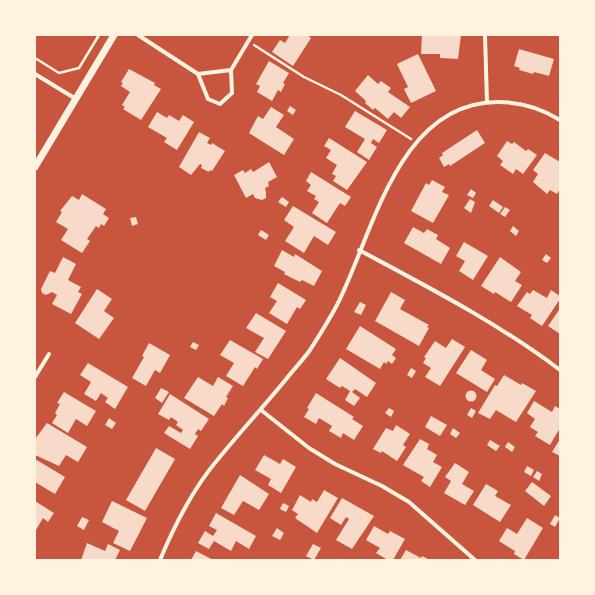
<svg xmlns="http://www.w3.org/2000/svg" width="595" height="595" font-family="Manrope,sans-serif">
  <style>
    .building { fill: #f7dbc8 }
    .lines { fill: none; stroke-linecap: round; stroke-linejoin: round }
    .path { stroke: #fff3e0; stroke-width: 2.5 }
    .minor { stroke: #fff3e0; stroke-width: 4 }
    .tertiary { stroke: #fff3e0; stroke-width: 7 }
  </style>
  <rect width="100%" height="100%" fill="#c8553d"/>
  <g class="building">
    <path d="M290,35H307L311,38L293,66L272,52L280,40L285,43Z"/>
    <path d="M422,35H461L458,59L440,58V54H421Z"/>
    <path d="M519,49L554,59L549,76L534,72L533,74L519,70L520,68L514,66Z"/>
    <path d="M418,54L436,91L411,103L404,89L408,87L397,64Z"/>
    <path d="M269,61L289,73L283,83L285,84L281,92L278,90L272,101L257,92L260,86L256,84Z"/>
    <path d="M129,69L155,83L154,85L161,89L141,120L123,109L125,107L122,105L130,92L121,86L123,83L121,82Z"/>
    <path d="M368,75L378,84L381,81L391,88L388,92L410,107L401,118L394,112L388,119L375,108L373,110L365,103L366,101L355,91Z"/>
    <path d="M290,106L296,110L293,115L287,111Z"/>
    <path d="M271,107L284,115L276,127L294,139L284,155L249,133L258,116L263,119Z"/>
    <path d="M355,111L387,130L379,143L373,139L371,143L377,147L369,160L357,152L365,139L345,127Z"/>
    <path d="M157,112L167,118L169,115L179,121L183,115L194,122L177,150L164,142L167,138L148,127Z"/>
    <path d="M477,130L485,143L450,166L449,164L444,167L439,158L443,155L442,153Z"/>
    <path d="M199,132L210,138L207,143L211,145L212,143L225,151L212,171L210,170L209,172L201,168L202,165L200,164L191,175L179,167Z"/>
    <path d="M329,138L367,162L347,190L333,181L336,176L332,174L337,165L326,158L331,150L324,146Z"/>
    <path d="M507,141L512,144L514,142L526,151L528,149L537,155L523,174L516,169L513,174L500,165L503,161L497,156Z"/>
    <path d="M545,153L560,162V189L557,194L550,190L547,194L533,182L538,174L533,170Z"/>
    <path d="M269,162L277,177L268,182L269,186L265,188L266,192V198L262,200L255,198L253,194L246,198L234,175L243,170L245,173L251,169L253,172Z"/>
    <path d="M311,172L351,197L345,206L340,203L327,223L312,213L319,202L314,199L316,196L307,191L311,185L306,181Z"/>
    <path d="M432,180L445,187L442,192L449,195L433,223L411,211L426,183L429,185Z"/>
    <path d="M471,189L476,193L473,198L467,195Z"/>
    <path d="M82,194L106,209L103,214L109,218L104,226L101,224L99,228L96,226L87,239L90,241L82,253L61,240L68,229L56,222L62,212L60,211L72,196L79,200Z"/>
    <path d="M282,197L289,202L286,207L278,202Z"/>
    <path d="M470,199L475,202L471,213L464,208Z"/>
    <path d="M493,200L503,207L499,213L489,206Z"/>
    <path d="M293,206L336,232L328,245L314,236L304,253L285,241L294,227L284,220Z"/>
    <path d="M505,207L510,210L505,217L500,214Z"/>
    <path d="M136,217L138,224L132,226L130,218Z"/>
    <path d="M513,226L519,231L516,236L510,231Z"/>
    <path d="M413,227L424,233L427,229L438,235L436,239L450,248L441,264L404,243Z"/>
    <path d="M261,230L269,235L266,240L258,235Z"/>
    <path d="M464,242L488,256L473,280L459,271L465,261L456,256Z"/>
    <path d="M282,250L294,257L295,254L322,271L314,286L302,280L300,282L284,274L285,272L274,266Z"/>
    <path d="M546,254L551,258L547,263L542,260Z"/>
    <path d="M63,257L76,264L68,280L81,287L78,292L82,294L71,314L52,304L57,295L52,292L46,295L42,293L41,289L50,271L55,273Z"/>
    <path d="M500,257L521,272L515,281L522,285L511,302L495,292L494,294L481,286Z"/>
    <path d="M278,283L306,300L300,309L297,307L287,324L269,313L277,301L270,297Z"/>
    <path d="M97,289L112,299L104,311L114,318L99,339L75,323Z"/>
    <path d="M533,290L547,298L551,290L560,296V299L542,326L530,318L532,315L517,306L527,292L530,294Z"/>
    <path d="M391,292L405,300L400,309L429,325L427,327L429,328L419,346L375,321Z"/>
    <path d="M360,302L366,305L361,315L354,312Z"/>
    <path d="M559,310L560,311V334L548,326Z"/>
    <path d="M256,313L286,331L268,359L255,352L264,338L246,328Z"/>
    <path d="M360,326L396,349L392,355L396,358L392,364L388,361L386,364L384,362L380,369L346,349Z"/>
    <path d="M452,339L465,347L440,386L425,377L431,368L423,363L426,358L424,357L435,341L446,348Z"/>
    <path d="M230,340L263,359L257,369L255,367L243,386L226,376L234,363L220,355Z"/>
    <path d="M193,342L199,345L196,350L190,347Z"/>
    <path d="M149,343L170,355L160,373L155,370L146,386L132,378L144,357L142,356Z"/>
    <path d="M471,350L487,360L481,370L495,379L487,392L456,373Z"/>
    <path d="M340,358L376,383L367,397L355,389L352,392L360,398L354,406L345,400L350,391L342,386L340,388L326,379Z"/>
    <path d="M88,363L128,387L115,409L105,402L108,398L101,393L96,401L84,394L91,382L80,375Z"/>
    <path d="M411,368L416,371L412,378L407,375Z"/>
    <path d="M504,375L521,385L522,383L536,391L516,422L496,410L490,419L478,413L495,385L497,386Z"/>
    <path d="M198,377L213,386L218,377L233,386L226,397L228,398L224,406L222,404L214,416L184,398Z"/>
    <path d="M161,388L169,392L162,403L155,398Z"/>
    <circle cx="471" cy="396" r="5.5"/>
    <path d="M64,392L96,411L87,426L76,419L68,433L52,423L57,415L55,413L60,404L57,403Z"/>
    <path d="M316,393L354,417L352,419L363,426L354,440L343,433L341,438L329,431L332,426L319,418L316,424L304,417L309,409L307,408Z"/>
    <path d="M170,394L209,419L201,431L198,429L195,434L198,436L190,449L164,433L169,426L181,433L183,430L176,425L178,422L171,417L169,420L158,414Z"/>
    <path d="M534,401L552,412L555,406L560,409V428L550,445L535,436L538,432L530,427L535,419L527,413Z"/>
    <path d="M389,408L394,411L391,417L385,413Z"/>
    <path d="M471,408L476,411L472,418L467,415Z"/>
    <path d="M431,416L447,425L440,436L425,427Z"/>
    <path d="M109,418L116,423L112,429L105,425Z"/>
    <path d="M47,423L87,447L78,462L66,455L59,466L35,455V439Z"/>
    <path d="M396,425L410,434L403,445L406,447L397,461L382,451L381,453L373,449L386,428L393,431Z"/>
    <path d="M453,428L460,433L456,438L450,434Z"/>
    <path d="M420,439L429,444L427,449L437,455L433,462L442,467L430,487L421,481L424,477L403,465Z"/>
    <path d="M560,439V456L552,452Z"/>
    <path d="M490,440L500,446L496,451L487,445Z"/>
    <path d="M508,442L515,447L512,452L505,447Z"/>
    <path d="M156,448L175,459L145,511L126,500Z"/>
    <path d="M264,455L280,464L283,459L296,467L281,493L268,485L271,479L255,470Z"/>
    <path d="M35,459L65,477L55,494L35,482Z"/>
    <path d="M455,463L469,472L462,484L474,491L465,505L444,493L451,481L445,477Z"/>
    <path d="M527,466L534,470L531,476L524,472Z"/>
    <path d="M537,471L542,474L539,481L533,477Z"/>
    <path d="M240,475L269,494L259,510L243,501L234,515L221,508Z"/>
    <path d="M532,482L551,496L544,506L525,491Z"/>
    <path d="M486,484L498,491L495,496L511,505L500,522L473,505Z"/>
    <path d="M324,490L338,498L317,533L295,518L298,514L292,510L300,495L311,502L312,499L317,502Z"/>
    <path d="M342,498L374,516L352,549L336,540L349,519L346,517L341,525L330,518Z"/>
    <path d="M35,501L54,513L48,522L43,518L36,530Z"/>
    <path d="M112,501L147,518L130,551L113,543L119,531L102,522Z"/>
    <path d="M283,503L289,506L286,512L280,509Z"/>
    <path d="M216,513L256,536L249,549L236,541L231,551L214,541L209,549L198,543L205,531L213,536L217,530L209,526Z"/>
    <path d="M555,515L560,518L555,527L550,524Z"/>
    <path d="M82,517L89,520L84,530L77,526Z"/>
    <path d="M527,518L543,528L524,560L514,554L515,551L499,541L507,528L517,534Z"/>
    <path d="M374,526L388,534L390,531L405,539L393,560H388L376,553L380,548L366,540Z"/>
    <path d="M277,528L284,533L280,540L272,536Z"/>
    <path d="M87,543L105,551L108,544L120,550L115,560H81Z"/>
    <path d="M313,544L321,548L314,560L306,556Z"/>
    <path d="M406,550L421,558L422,556L430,560H400Z"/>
    <path d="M196,551L213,560H191Z"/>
  </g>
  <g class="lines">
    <g class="path">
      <path d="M254,45L304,77L341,95L411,139"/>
      <path d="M35,58L59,73L79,68L99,35"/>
    </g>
    <g class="minor">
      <path d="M138,35L198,74L208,99L220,104L232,93L231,70L252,35"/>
      <path d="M485,35L487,102"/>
      <path d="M35,74L76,99"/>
      <path d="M198,74L231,70"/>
      <path d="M359,250C428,287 498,323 560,370"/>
      <path d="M35,377L49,354"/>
      <path d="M261,410L309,448L335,464L382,486L409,502L475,560"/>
      <path d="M160,560C175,524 193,488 219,458C241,431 265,405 287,378C294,369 303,360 310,350C319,336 329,320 337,305C373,235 397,102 498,102C521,102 541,108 560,120"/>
    </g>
    <path class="tertiary" d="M35,167L114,35"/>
  </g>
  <rect width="595" height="595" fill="none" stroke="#fff3e0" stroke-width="72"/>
</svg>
